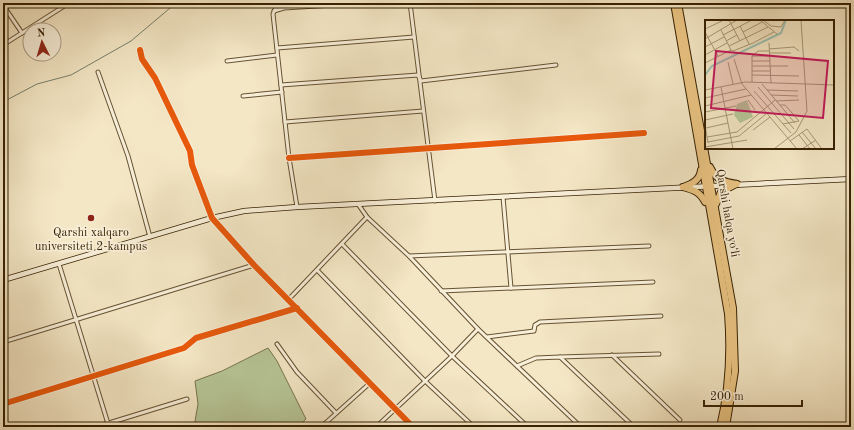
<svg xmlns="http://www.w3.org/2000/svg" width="854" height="430" font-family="'Old Standard TT',serif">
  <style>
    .green { fill: #b7c798; stroke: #77744d }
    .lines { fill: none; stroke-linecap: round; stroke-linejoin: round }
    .stream { stroke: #74806c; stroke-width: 1 }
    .street-casing { stroke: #665233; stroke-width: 5 }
    .secondary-casing { stroke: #372102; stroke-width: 6 }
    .highway-casing { stroke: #372102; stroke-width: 8 }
    .street { stroke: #f8efd9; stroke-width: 3 }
    .secondary { stroke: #f8efd9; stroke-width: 4.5 }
    .highway { stroke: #eac482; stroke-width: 6 }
    .cycleway-casing { stroke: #f8efd9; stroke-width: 8 }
    .cycleway { stroke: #e8590c; stroke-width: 6 }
    .poi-dot { fill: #8f2418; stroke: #f8efd9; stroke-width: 1.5 }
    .labels { text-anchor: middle; stroke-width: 3.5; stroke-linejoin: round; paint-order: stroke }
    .street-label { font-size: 12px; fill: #372102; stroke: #f8efd9 }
    .poi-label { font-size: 12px; fill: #372102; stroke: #f8efd9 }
    .inset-river { fill: none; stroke: #9cc0b2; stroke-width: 2 }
    .inset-road { fill: none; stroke: #a89877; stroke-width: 1 }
    .view { fill: #c2185b; fill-opacity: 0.15; stroke: #c2185b; stroke-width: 2 }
    .inset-edge { fill: none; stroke: #372102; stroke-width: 2 }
  </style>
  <rect width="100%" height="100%" fill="#f4e7c5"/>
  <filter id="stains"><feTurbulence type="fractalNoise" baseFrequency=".005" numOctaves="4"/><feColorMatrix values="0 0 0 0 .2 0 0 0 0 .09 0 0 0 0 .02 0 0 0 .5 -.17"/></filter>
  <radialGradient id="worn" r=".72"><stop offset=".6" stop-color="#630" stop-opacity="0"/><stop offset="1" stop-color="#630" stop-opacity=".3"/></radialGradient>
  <path class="green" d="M268,348L277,361L306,419L302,423L304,427H194L198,404L195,381L222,371Z"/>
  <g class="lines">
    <path class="stream" d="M3,102L37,84L71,75L131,41L176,3"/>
    <g class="street-casing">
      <g id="street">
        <path d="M278,3L273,14L289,158L297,207"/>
        <path d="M410,3L435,201"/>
        <path d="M3,5L22,33"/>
        <path d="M274,11L284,8L365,3"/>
        <path d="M3,45L69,3"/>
        <path d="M277,48L414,37"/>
        <path d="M140,50L142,59L155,78L190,151L192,165L212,218L254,265L413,427"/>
        <path d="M227,61L277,55"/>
        <path d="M98,72L128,156L150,237"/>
        <path d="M281,85L418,75L421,81L556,65"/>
        <path d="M243,96L282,92"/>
        <path d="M285,122L423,111"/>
        <path d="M289,158L644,133"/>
        <path d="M503,197L511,288"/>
        <path d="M367,217L409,256L478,329L581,427"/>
        <path d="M342,244L452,356L528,427"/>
        <path d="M409,256L649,246"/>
        <path d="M59,264L109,427"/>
        <path d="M317,270L424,380L474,427"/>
        <path d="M441,291L653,282"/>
        <path d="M289,299L367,217L358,204"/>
        <path d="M487,337L534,331L535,325L540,322L661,316"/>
        <path d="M3,342L254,265"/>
        <path d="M277,344L297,372L336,413"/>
        <path d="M612,355L680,420"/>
        <path d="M560,357L659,354"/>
        <path d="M517,366L536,358L560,357L634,427"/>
        <path d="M3,404L184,348L196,338L297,308"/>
        <path d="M96,427L187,399"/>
        <path d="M321,427L370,383"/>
        <path d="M376,427L452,356L478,329"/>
      </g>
    </g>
    <g class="secondary-casing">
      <path id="secondary" d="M3,280L212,218L244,211L297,207L851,179"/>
    </g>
    <g class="highway-casing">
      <g id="highway">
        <path d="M674,3L728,314C731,352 729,390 720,427"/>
        <path d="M678,3L733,308L735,371L726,427"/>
        <path d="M710,167C716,180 724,182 737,184"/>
        <path d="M683,187C694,190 700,192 705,202"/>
        <path d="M683,187C692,184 700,180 701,170"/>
        <path d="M716,204L721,192L736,184"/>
      </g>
    </g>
    <use href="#street" class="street"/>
    <use href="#secondary" class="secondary"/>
    <use href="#highway" class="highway"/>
    <g class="cycleway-casing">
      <g id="cycleway">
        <path d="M140,50L142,59L155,78L190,151L192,165L212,218L254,265L413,427"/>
        <path d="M289,158L644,133"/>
        <path d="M3,404L184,348L196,338L297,308"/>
      </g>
    </g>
    <use href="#cycleway" class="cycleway"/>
  </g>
  <circle class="poi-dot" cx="91" cy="218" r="4"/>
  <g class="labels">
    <g class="street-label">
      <text transform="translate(728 213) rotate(80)" y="4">Qarshi halqa yoʻli</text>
    </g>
    <g class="poi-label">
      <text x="91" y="236">Qarshi xalqaro<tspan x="91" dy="14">universiteti 2-kampus</tspan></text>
    </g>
  </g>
  <g transform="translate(705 20)">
    <rect width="129" height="129" fill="#f4e7c5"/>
    <path d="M42,80L48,97L35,103L29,95L32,84Z" fill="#b7c798"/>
    <path class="inset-river" d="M0,55L7,46L76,13L81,0"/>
    <path class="inset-road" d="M24,0L35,21M55,0L72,14M58,0L66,6L76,7L80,0M35,6L44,24M0,9L19,0M0,12L13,36M38,12L57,2M18,15L47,0M0,19L32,0M21,21L32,15M64,23L66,63M24,26L63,7M0,27L19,17M64,29L89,27L94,31M26,30L28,31L48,23L69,12M65,33H86M0,35L22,23M47,36V62M47,36L53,31H64M47,36H65M29,39L37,64L92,129M47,41H65M23,42L28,64M0,43L26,30L16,10M47,46H83M47,51H65M47,55L94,56M57,64L90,103M102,64L129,65M16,67L28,129M53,67L89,109M0,70L40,62L102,64M62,70L93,71M49,71L86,113M66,75L93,76M0,78L41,69M43,80L50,90M71,81L94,80M75,85H80L94,101L78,104M0,86L46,75M0,92L31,86M0,100L28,94M0,105L3,123M1,108L23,103M48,110L65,97M97,112L111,129M94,115L105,129M2,117L32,112L70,80M85,121L102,109L117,129M3,122L34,116L61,94M0,127L42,120M69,129L91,112L102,91L96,0M97,129L111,120"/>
    <path class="view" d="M11,31L123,41L118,98L6,88Z"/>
    <rect width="129" height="129" class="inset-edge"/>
  </g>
  <rect width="854" height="430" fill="none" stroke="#f4e7c5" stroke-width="16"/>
  <rect x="4" y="4" width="846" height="422" fill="none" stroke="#372102" stroke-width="2"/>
  <rect x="8" y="8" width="838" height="414" fill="none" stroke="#372102"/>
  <g transform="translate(42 42) rotate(355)"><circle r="19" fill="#f8efd9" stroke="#ab9d83"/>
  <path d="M0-3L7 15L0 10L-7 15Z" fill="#8f2418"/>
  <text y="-6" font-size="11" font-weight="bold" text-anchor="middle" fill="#372102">N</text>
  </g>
  <path d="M704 400v6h98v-6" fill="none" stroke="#372102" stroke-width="2"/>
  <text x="710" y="400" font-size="12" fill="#372102" stroke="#f8efd9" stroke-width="3" paint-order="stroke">200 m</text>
  <rect width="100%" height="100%" filter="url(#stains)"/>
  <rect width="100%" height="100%" fill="url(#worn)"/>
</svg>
